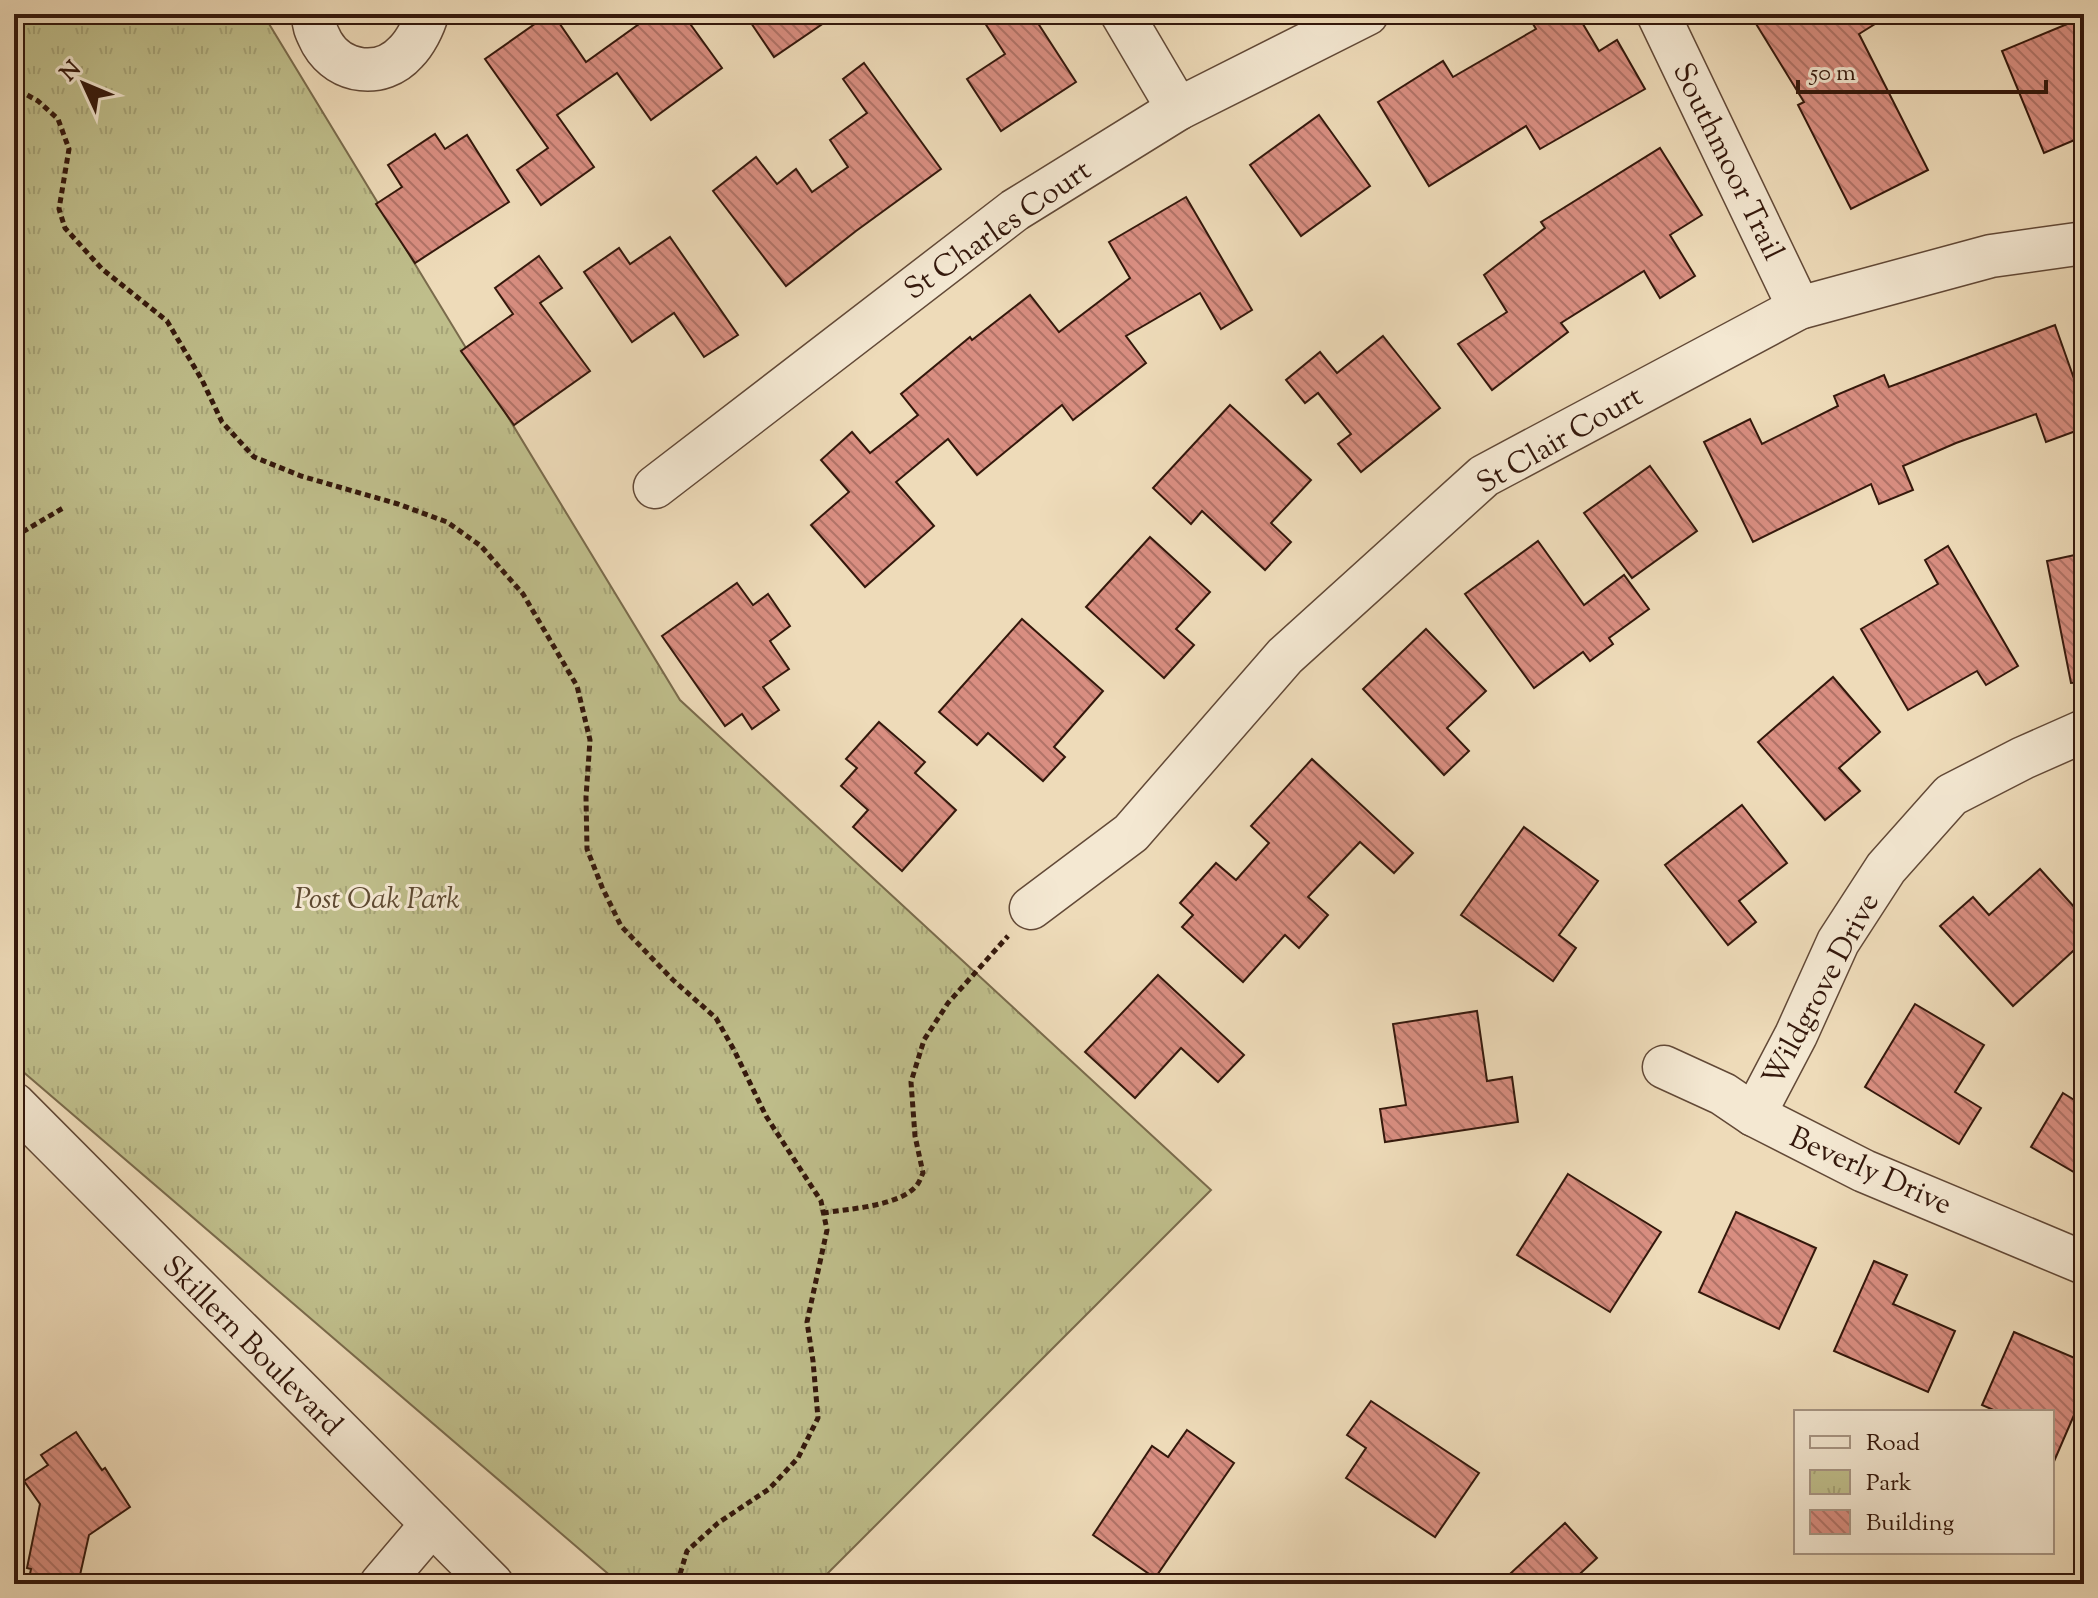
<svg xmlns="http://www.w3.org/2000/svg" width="2098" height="1598" font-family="'Sorts Mill Goudy',serif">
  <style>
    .park { fill: url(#park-tufts); stroke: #7a6b4c; stroke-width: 2 }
    .building { fill: url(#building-back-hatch); stroke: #34180c; stroke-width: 2 }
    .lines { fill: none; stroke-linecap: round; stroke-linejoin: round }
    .minor-casing { stroke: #624937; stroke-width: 45 }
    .path { stroke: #34180c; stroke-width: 5; stroke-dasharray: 6 4; stroke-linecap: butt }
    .minor { stroke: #f4e8d2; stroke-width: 42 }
    .labels { text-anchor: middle; stroke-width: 6; stroke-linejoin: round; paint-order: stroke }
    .street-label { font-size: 30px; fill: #34180c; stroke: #f4e8d2 }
    .park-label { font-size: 30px; font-style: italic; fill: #5e4a32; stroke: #f4e8d2 }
  </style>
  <defs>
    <pattern id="park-tufts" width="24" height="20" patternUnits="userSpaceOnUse" patternTransform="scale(2)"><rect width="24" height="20" fill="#bfbe8b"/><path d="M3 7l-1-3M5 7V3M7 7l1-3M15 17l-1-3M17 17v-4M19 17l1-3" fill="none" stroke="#a5a377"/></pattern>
    <pattern id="building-back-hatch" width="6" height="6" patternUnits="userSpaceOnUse" patternTransform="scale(2)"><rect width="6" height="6" fill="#d98e81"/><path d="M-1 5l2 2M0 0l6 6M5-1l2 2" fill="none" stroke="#b17368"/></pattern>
  </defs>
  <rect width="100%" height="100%" fill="#eedbb9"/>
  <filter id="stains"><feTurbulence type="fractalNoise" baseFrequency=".0025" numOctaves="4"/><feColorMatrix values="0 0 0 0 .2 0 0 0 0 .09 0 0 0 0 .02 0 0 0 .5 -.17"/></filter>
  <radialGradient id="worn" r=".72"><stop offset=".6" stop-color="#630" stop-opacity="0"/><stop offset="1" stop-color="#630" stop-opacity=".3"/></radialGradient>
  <path class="park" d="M14,14H263L680,700L1211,1190L817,1584H620L14,1064Z"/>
  <g class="building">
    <path d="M549,14H553L586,62L653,14H683L722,68L651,120L617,73L557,115L594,167L541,205L517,170L548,148L485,59Z"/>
    <path d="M745,14H837L774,57Z"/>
    <path d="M979,14H1032L1076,82L1001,131L967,79L1005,54Z"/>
    <path d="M1527,14H1577L1599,51L1617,40L1645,89L1540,149L1526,126L1429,186L1378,102L1443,61L1453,77L1536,29Z"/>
    <path d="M1750,14H1891L1859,34L1928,170L1851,209L1798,105L1804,102Z"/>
    <path d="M2084,17V136L2044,153L2002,51Z"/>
    <path d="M864,63L941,169L856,231L786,286L713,191L756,157L777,184L796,169L812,192L848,167L830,140L867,113L843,79Z"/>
    <path d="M1319,115L1370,186L1301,236L1250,165Z"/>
    <path d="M435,134L445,149L467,135L509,202L415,263L376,204L402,187L388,165Z"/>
    <path d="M1660,148L1702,215L1670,235L1695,276L1660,298L1644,271L1561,323L1568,332L1492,390L1458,344L1507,312L1484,275L1545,228L1541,222Z"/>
    <path d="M1186,197L1252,310L1221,329L1200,293L1126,336L1146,363L1073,420L1062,405L977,475L948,439L896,482L934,526L865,587L811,525L849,492L821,460L852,432L870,453L918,415L901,394L970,337L972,340L1030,295L1059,332L1130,278L1109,242Z"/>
    <path d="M670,237L738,335L704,357L674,313L632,342L584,272L619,248L630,264Z"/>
    <path d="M539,256L562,288L540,303L590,371L514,425L461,351L513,314L495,288Z"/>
    <path d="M2055,325L2084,407V428L2046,442L2036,414L1956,443L1903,466L1913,490L1879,504L1871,484L1753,542L1704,442L1750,419L1762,444L1838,406L1834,396L1884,375L1889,387Z"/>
    <path d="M1383,336L1440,408L1361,472L1338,444L1351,434L1318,393L1305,403L1286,380L1320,352L1337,373Z"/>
    <path d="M1230,405L1311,480L1271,523L1291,542L1265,570L1202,511L1191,524L1153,488Z"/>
    <path d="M1650,466L1697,531L1632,578L1584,513Z"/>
    <path d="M1150,537L1210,592L1176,629L1194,645L1164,678L1086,607Z"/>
    <path d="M1538,541L1584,605L1624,575L1649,609L1609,638L1613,644L1590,661L1583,652L1534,688L1465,594Z"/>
    <path d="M1948,546L2018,666L1986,685L1977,671L1908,710L1861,629L1938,584L1925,560Z"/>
    <path d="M2084,553V682L2071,683L2047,561Z"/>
    <path d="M737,583L753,605L768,594L790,626L770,641L789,669L763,687L779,710L752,729L742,714L725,726L662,636Z"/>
    <path d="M1022,619L1103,691L1054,747L1065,757L1043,781L988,733L977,745L939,712Z"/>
    <path d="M1426,629L1486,691L1447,728L1469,751L1444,775L1363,689Z"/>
    <path d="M1833,677L1880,732L1839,768L1860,791L1825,820L1758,742Z"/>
    <path d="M879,722L925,762L915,773L956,810L902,871L853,827L868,810L841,786L857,768L846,759Z"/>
    <path d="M1312,759L1413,853L1394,873L1360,842L1308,897L1328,915L1299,948L1285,935L1243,982L1182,927L1193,915L1180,903L1216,863L1236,880L1269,843L1251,826Z"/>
    <path d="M1742,805L1787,863L1739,901L1756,922L1728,945L1665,865Z"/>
    <path d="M1524,827L1598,881L1559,935L1576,948L1553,981L1461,915Z"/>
    <path d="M2040,869L2084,918V941L2013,1006L1940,926L1973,897L1989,915Z"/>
    <path d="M1158,975L1244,1055L1218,1082L1181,1048L1135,1098L1085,1052Z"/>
    <path d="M1915,1004L1984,1045L1955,1092L1981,1108L1959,1144L1865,1087Z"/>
    <path d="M1477,1011L1487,1081L1512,1077L1518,1122L1385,1142L1380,1109L1406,1105L1393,1024Z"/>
    <path d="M2063,1093L2084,1106V1178L2031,1147Z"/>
    <path d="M1568,1174L1661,1232L1610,1312L1517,1255Z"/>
    <path d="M1736,1212L1816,1248L1779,1329L1699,1292Z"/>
    <path d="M1874,1261L1907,1275L1893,1304L1955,1331L1928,1392L1834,1351Z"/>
    <path d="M2014,1332L2084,1362V1392L2052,1466V1412H1998L1982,1405Z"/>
    <path d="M1371,1401L1479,1473L1435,1537L1346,1478L1366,1448L1347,1435Z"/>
    <path d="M1187,1430L1234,1463L1155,1578L1093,1535L1152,1446L1168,1457Z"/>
    <path d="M76,1432L102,1470L105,1468L130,1507L89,1535L78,1584H28L31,1569L27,1568L40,1504L24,1481L48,1465L41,1455Z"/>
    <path d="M1565,1523L1597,1558L1569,1584H1499Z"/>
  </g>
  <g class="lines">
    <g class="minor-casing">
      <g id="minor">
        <path d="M314,14C312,25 317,33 322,43C340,74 382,79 406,52C415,43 424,26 427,14"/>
        <path d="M1122,14L1178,109"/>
        <path d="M1658,14L1799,308"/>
        <path d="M655,487L1015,210L1178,109L1367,14"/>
        <path d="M1031,908L1131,833L1285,656L1484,476L1799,308L1991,256L2084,243"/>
        <path d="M1664,1067L1723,1094L1754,1115L1864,1171L2084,1263"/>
        <path d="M14,1104L492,1584"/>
        <path d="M1754,1115L1796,1035L1838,942L1886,868L1951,795L2023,758L2084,731"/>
        <path d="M381,1584L432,1524"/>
      </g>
    </g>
    <g class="path">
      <path d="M14,81L20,91L38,101L58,119L69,149L59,209L65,228L102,269L167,321L202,380L222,422L254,457L301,476L398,504L447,522L481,546L523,594L577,686L590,740L586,797L587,849L602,887L621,926L673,980L716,1018L734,1050L766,1116L821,1201L827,1230L807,1322L813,1361L818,1418L798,1458L769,1489L718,1523L687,1551L677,1584"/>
      <path d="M14,537L63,508"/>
      <path d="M823,1213C848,1209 901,1206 917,1185C920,1181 921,1177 923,1173L915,1136L911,1082L924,1040L948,1003L1008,936"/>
    </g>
    <use href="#minor" class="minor"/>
  </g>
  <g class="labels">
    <g class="street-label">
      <text transform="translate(1729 161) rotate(64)" y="10">Southmoor Trail</text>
      <text transform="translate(997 229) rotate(-35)" y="10">St Charles Court</text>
      <text transform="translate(1559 439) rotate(-30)" y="10">St Clair Court</text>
      <text transform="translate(1820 989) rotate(-62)" y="10">Wildgrove Drive</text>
      <text transform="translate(1871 1170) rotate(24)" y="10">Beverly Drive</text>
      <text transform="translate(253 1345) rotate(45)" y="10">Skillern Boulevard</text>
    </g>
    <g class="park-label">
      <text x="377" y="908">Post Oak Park</text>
    </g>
  </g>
  <rect width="2098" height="1598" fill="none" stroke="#eedbb9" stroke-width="48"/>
  <rect x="16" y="16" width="2066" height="1566" fill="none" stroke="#34180c" stroke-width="4"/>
  <rect x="24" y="24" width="2050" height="1550" fill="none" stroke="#34180c" stroke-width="2"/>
  <rect x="1794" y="1410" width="260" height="144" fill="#f4e8d2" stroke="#a79583" stroke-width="2"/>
  <rect x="1810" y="1436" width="40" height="12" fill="#f4e8d2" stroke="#a79583" stroke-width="2"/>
  <text x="1866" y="1450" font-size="24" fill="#34180c">Road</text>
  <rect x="1810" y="1470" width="40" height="24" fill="url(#park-tufts)" stroke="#a79583" stroke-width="2"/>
  <text x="1866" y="1490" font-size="24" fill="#34180c">Park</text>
  <rect x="1810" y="1510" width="40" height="24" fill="url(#building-back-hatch)" stroke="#a79583" stroke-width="2"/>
  <text x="1866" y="1530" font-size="24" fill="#34180c">Building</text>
  <g transform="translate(84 84) rotate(314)" stroke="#f4e8d2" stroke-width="6" paint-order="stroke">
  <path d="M0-6L14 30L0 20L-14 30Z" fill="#34180c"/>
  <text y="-12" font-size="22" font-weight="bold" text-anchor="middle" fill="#34180c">N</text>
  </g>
  <path d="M1798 80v12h248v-12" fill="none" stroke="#34180c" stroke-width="4"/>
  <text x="1810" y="80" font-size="24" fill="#34180c" stroke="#f4e8d2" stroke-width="6" paint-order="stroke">50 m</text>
  <rect width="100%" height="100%" filter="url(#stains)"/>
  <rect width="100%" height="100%" fill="url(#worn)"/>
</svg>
